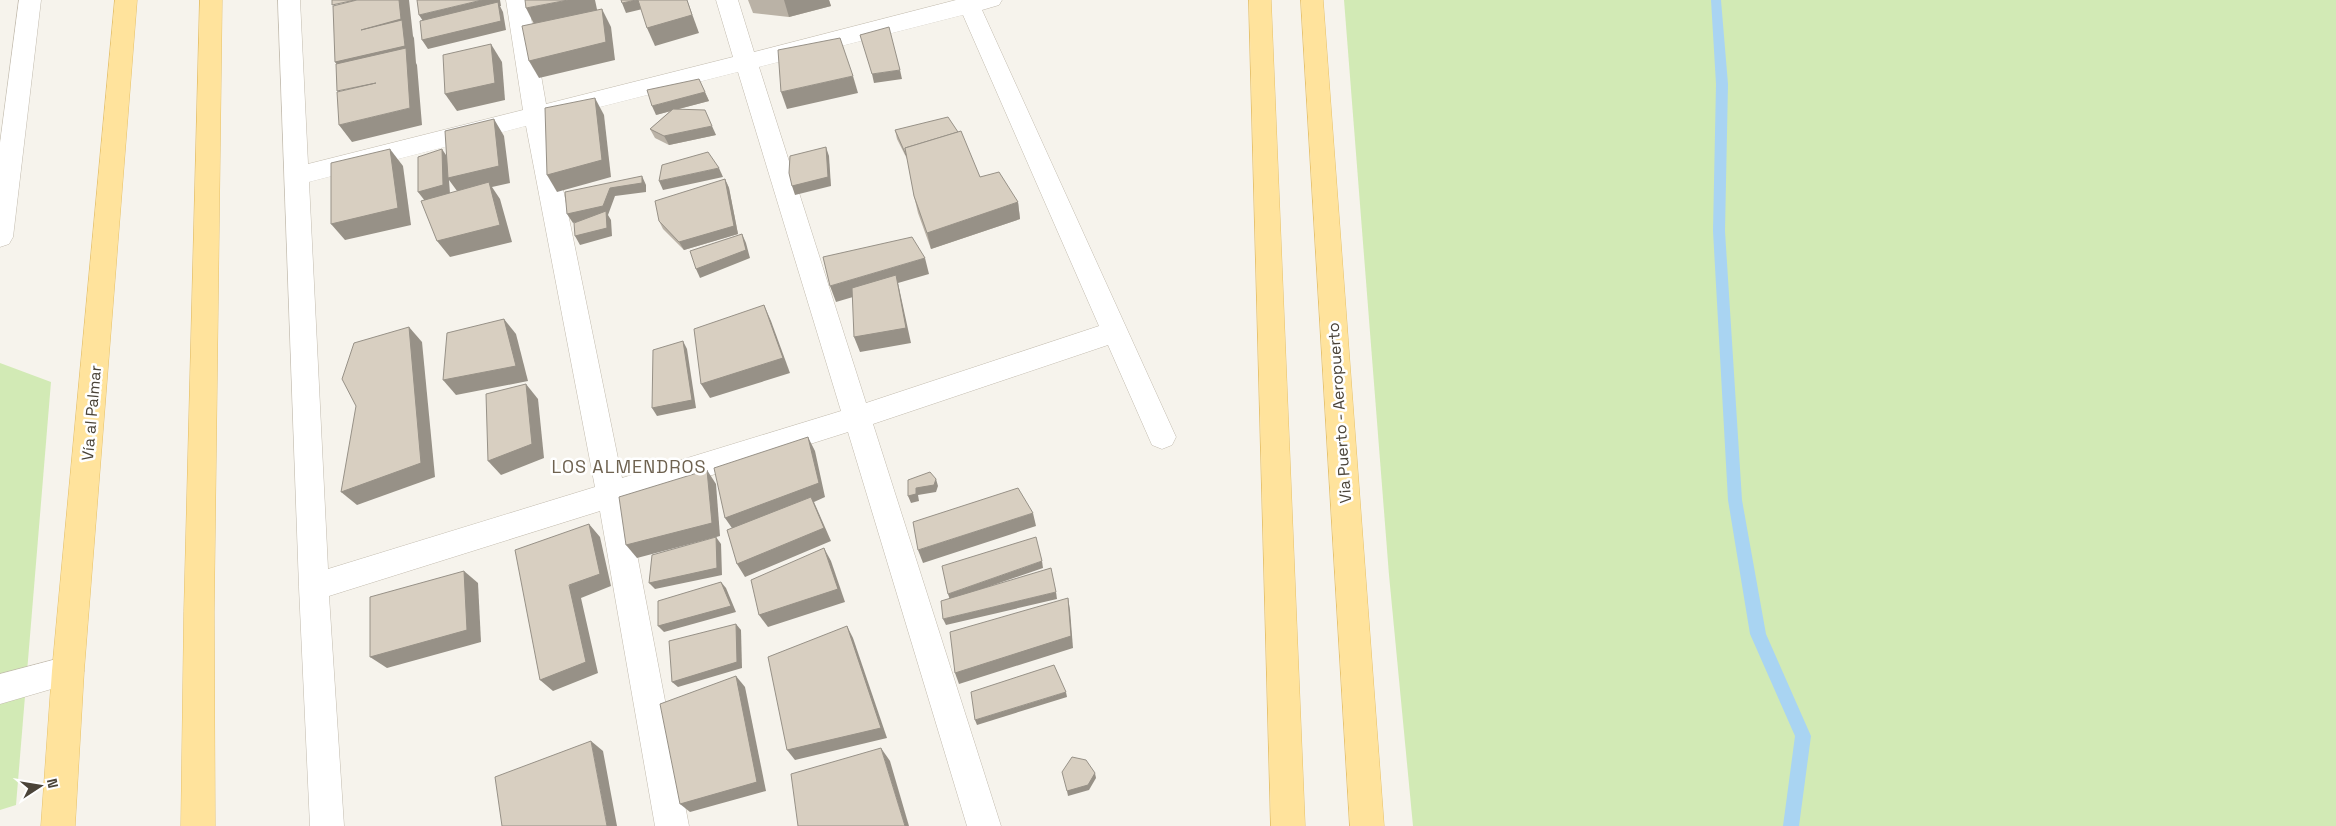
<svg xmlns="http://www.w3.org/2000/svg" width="2336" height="826" font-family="'Space Grotesk',sans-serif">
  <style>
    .green { fill: #d2eab5 }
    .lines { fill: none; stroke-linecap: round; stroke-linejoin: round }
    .stream { fill: #a9d4f2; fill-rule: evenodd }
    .minor-casing { stroke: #c2bbae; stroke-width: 1 }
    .major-casing { stroke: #e6c16a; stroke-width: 1 }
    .minor { fill: #fff; fill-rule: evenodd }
    .major { fill: #ffe39c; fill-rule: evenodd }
    .wall { fill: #bab2a6 }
    .shaded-wall { fill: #979187 }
    .building { fill: #d8cfc1; stroke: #979187 }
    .labels { text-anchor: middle; stroke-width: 5; stroke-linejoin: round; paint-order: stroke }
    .street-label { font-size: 16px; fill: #4b4439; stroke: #fff }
    .neighbourhood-label { font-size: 18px; letter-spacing: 1px; fill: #6e6250; stroke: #fff }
  </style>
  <rect width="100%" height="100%" fill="#f6f3ec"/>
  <g class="green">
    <path d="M1344,0H2336V826H1413L1389,575Z"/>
    <path d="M0,363L51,382L16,805L0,810Z"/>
  </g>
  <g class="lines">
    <path class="stream" d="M1711,0H1721L1728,84L1725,231L1742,500L1766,634L1811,736L1799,826H1783L1795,736L1750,634L1728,500L1713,231L1716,84Z"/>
    <g class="minor-casing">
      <g id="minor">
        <path d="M19,0H41L13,237L9,244L0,247V143Z"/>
        <path d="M278,0H300L308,164L523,110L506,0H528L546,104L733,57L716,0H738L754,52L956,0H1002L999,5L982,10L1176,437L1172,445L1162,449L1152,445L1108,345L873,424L1001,826H967L848,432L627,502L689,826H655L600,511L329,596L344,826H310L299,587ZM963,15L1099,326L866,403L759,67ZM738,72L841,411L622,478L549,120ZM526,126L595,487L328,569L309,182Z"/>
        <path d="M68,656L79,661L84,671L79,681L0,704V674Z"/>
      </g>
    </g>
    <g class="major-casing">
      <g id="major">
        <path d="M115,0H137L84,671L75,826H41L52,671Z"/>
        <path d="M200,0H222L214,612L215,826H181L184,612Z"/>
        <path d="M1249,0H1271L1305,826H1271Z"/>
        <path d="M1301,0H1323L1384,826H1350Z"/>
      </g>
    </g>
    <use href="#minor" class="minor"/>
    <use href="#major" class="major"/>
  </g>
  <g class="wall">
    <path d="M748,0H829L831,6L789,17L753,13Z"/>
    <path d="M699,79L709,101L678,109L716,135L669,145L655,138L650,129L670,111L656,115Z"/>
    <path d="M895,130L980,177L1018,202L1020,219L931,249L918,213L914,196L908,161L897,139Z"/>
    <path d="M725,179L729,188L738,234L684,250L663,229L659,221Z"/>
  </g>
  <g class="shaded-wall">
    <path d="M399,0H409L413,36L414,38L416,63L417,65L422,125L352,142L339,125L410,108L348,80L335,62L361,30Z"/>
    <path d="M482,0H500L501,6H500L503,12L506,30L428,49L422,40L425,24L419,15Z"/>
    <path d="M568,0H595L598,14L535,26L526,8Z"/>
    <path d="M636,0H680L626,13L622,3Z"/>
    <path d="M687,0L699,33L655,46L647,28Z"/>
    <path d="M784,0H829L831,6L789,17Z"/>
    <path d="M602,9L611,27L615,60L539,78L529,61Z"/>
    <path d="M491,44L502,62L505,100L457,111L445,94Z"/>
    <path d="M900,70L902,79L874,83L872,74Z"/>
    <path d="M853,76L858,93L787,109L781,92Z"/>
    <path d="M705,92L709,101L656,115L652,106Z"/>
    <path d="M595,98L604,115L611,177L557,192L547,175Z"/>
    <path d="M494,119L504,136L510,183L492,187L500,199L512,242L450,257L437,241L460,195L449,180L450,194L425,201L418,192L442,149L448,158Z"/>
    <path d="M712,126L716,135L669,145L664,136Z"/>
    <path d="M826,147L829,156L831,186L795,195L792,186Z"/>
    <path d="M390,149L403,166L411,225L345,240L331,224Z"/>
    <path d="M719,168L723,177L663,190L659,181Z"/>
    <path d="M642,176L646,185V192L615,196L608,215L611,220L612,236L580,245L575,236L606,215L573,223L567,214L610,188Z"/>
    <path d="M725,179L729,188L738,234L684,250L679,242Z"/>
    <path d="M1018,202L1020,219L931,249L927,233Z"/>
    <path d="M742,234L746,243L750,258L700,278L696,269Z"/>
    <path d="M925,258L929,274L898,283L911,343L860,352L854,337L897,284L836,302L830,286Z"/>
    <path d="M764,305L771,321L790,373L710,398L701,384Z"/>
    <path d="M504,319L516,334L528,381L456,395L443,380Z"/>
    <path d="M409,327L422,342L435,477L357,505L341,492Z"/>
    <path d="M683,341L687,349L696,408L657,416L652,408Z"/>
    <path d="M526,384L538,399L544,458L501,475L488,461Z"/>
    <path d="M808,437L815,451L825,497L814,502L831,541L745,577L737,564L734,531L725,518Z"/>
    <path d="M707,470L716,484L720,536L637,558L626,545Z"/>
    <path d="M936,479L938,486L936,492L918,495L919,501L911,503L908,496L916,488Z"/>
    <path d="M1033,513L1036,526L923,563L918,550Z"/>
    <path d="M589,524L600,537L611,586L581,598L598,673L553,691L540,680Z"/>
    <path d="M716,537L721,544L722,575L655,589L649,583Z"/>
    <path d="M824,548L831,561L845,602L768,627L759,615Z"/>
    <path d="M1042,561L1043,568L950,600L948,594Z"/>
    <path d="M464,571L478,583L481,642L387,668L370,657Z"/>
    <path d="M721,582L726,588L736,612L664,632L658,626Z"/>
    <path d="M1056,592L1057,599L946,625L943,619Z"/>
    <path d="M1068,598L1070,610L1073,648L959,684L955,673Z"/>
    <path d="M736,624L741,630L742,668L678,687L672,682Z"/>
    <path d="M847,626L853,638L887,738L795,760L787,750Z"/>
    <path d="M736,676L745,687L766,791L690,812L680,804Z"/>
    <path d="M1066,692L1067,697L977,725L975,720Z"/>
    <path d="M591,741L603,751L617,826H607Z"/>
    <path d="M881,748L890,761L909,826H905Z"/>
    <path d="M1095,773L1096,778L1089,790L1068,796L1067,791Z"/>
  </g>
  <g class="building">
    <path d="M332,0H355L332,5Z"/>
    <path d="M357,0H399L401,19L361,30L402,20L405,46L335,62L333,6Z"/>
    <path d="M417,0H482L419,15Z"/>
    <path d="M525,0H568L526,8Z"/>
    <path d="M621,0H636L622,3Z"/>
    <path d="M638,0H687L692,15L647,28Z"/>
    <path d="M498,2L501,21L422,40L420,21Z"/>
    <path d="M602,9L606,42L529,61L522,26Z"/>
    <path d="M889,27L900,70L872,74L860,35Z"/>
    <path d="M840,38L853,76L781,92L778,50Z"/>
    <path d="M491,44L495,83L445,94L443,55Z"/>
    <path d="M406,48L410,108L339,125L337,92L376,83L337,91L336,64Z"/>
    <path d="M699,79L705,92L652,106L647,90Z"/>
    <path d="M595,98L602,160L547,175L545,108Z"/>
    <path d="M673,109L705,110L712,126L664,136L650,129Z"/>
    <path d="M948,117L958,132L905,148L906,155L895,130Z"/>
    <path d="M494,119L499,166L448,178L445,131Z"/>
    <path d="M961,131L980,177L999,172L1018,202L927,233L914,196L905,148Z"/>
    <path d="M826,147L828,177L792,186L789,173L790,156Z"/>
    <path d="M390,149L398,208L331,224V163Z"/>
    <path d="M442,149L443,185L418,192V157Z"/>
    <path d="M708,152L719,168L659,181L662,165Z"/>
    <path d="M642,176V183L610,188L603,206L567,214L565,192Z"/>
    <path d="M725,179L734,226L679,242L659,221L655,201Z"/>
    <path d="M489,182L500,225L437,241L421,201Z"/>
    <path d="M606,211L607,228L575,236L574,223Z"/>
    <path d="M742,234L746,250L696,269L690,251Z"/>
    <path d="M912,237L925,258L830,286L823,257Z"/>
    <path d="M896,275L906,328L854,337L852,288Z"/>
    <path d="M764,305L783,358L701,384L694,329Z"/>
    <path d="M504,319L516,366L443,380L447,333Z"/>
    <path d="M409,327L421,463L341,492L356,406L342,379L354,343Z"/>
    <path d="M683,341L692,400L652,408L653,350Z"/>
    <path d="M526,384L532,444L488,461L486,394Z"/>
    <path d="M808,437L819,483L725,518L714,468Z"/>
    <path d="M707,470L712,523L626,545L619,497Z"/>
    <path d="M930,472L936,479L934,485L916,488V494L908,496V480Z"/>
    <path d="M1018,488L1033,513L918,550L913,522Z"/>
    <path d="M811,497L824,528L737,564L727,530Z"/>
    <path d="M589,524L600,574L569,585L586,662L540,680L515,550Z"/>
    <path d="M716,537L717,568L649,583L652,555Z"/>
    <path d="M1036,537L1042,561L948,594L942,566Z"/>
    <path d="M824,548L838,589L759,615L751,580Z"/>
    <path d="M1051,568L1056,592L943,619L941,601Z"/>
    <path d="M464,571L467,630L370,657V597Z"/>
    <path d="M721,582L731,606L658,626V601Z"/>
    <path d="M1068,598L1071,636L955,673L950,632Z"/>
    <path d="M736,624L737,662L672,682L669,641Z"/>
    <path d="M847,626L881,728L787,750L768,657Z"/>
    <path d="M1054,665L1066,692L975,720L971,692Z"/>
    <path d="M736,676L757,782L680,804L660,704Z"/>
    <path d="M591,741L607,826H502L495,777Z"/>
    <path d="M881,748L905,826H798L791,774Z"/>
    <path d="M1072,757L1086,760L1095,773L1088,785L1067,791L1062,772Z"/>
  </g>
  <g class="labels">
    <g class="street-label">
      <text transform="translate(91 413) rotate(-85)" y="6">Vía al Palmar</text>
      <text transform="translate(1339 413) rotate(-94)" y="6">Via Puerto - Aeropuerto</text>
    </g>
    <g class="neighbourhood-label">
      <text x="629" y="473">LOS ALMENDROS</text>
    </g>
  </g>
  <g transform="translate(40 786) rotate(78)" stroke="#ffffff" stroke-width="4" paint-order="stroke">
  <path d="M0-4L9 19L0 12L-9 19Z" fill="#4b4439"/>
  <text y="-8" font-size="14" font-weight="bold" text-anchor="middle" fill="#4b4439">N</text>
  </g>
</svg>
